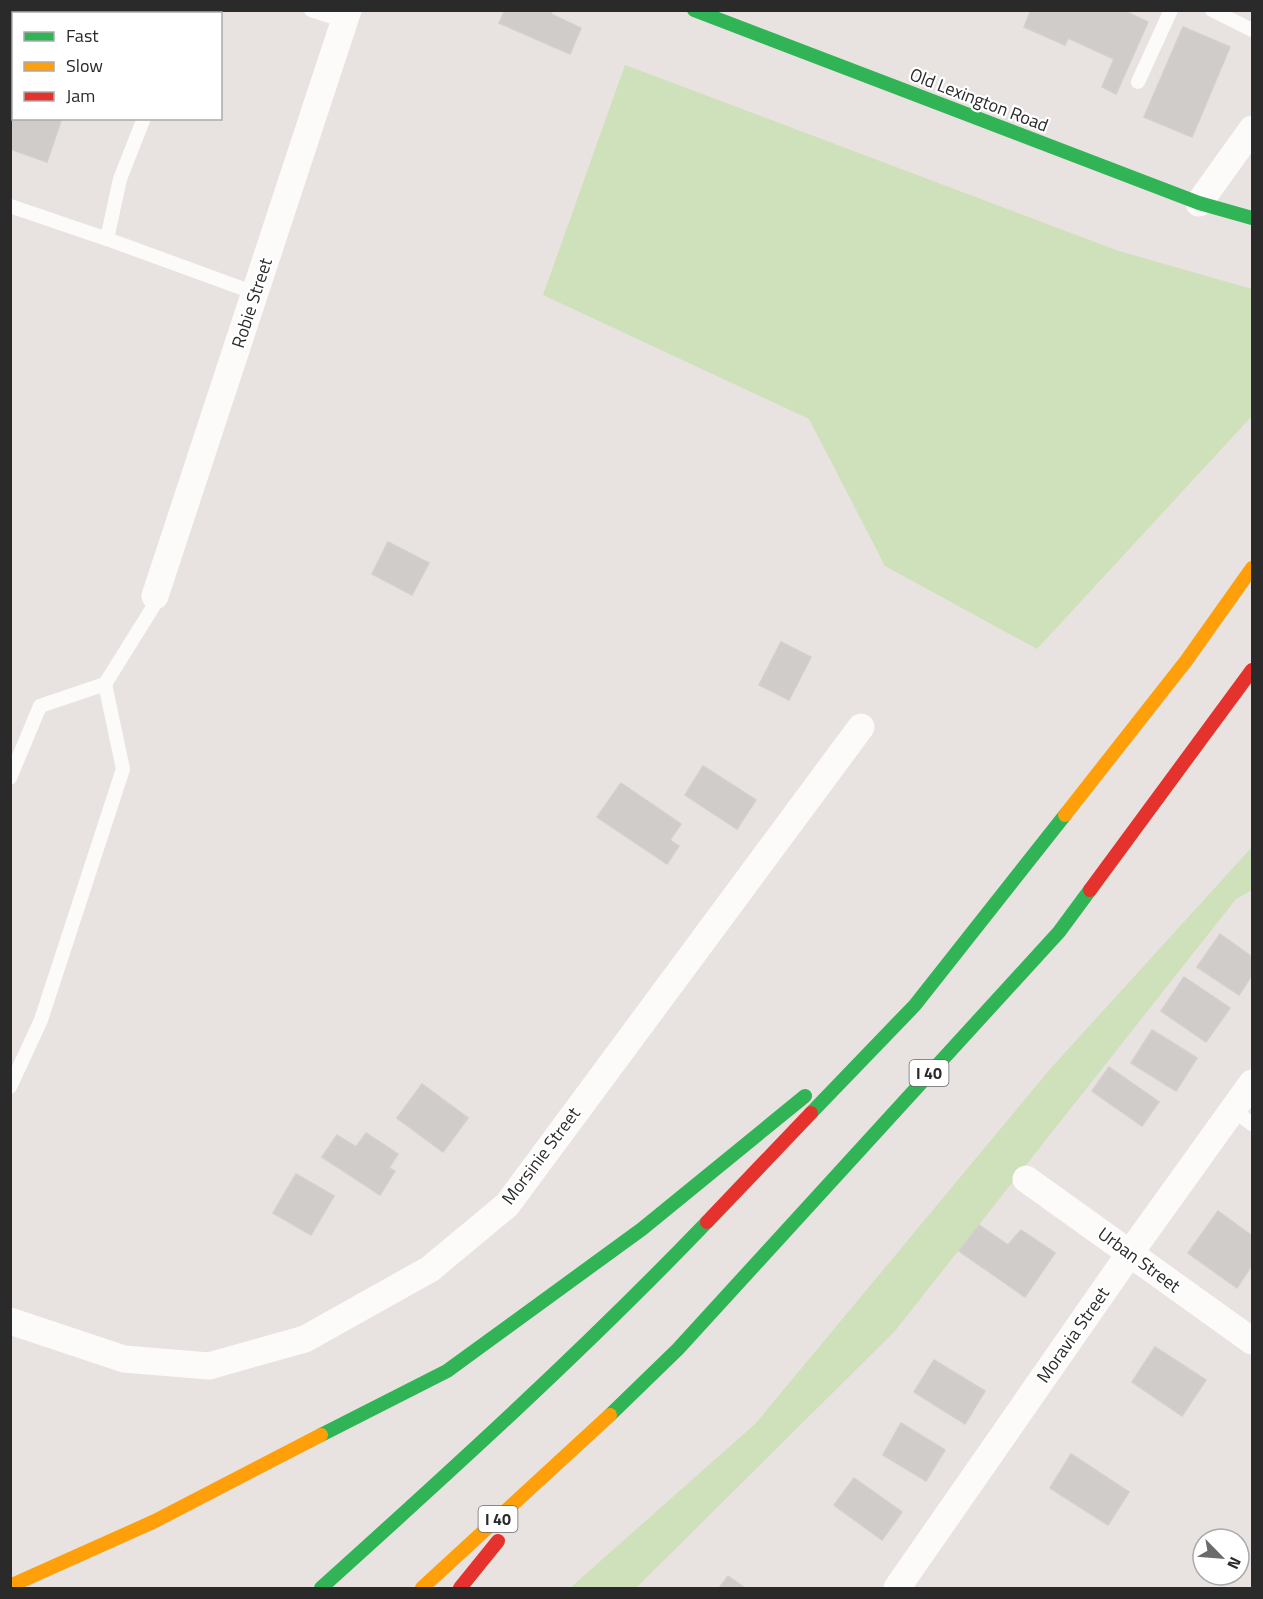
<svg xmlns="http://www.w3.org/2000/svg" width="1263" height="1599" font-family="'Titillium Web',sans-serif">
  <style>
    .green { fill: #cee1ba }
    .building { fill: #cfccc9; stroke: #d3cfcc; stroke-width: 1.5 }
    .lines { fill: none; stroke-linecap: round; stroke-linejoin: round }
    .lane { stroke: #fcfbfa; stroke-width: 14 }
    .street { stroke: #fcfbfa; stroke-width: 27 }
    .fast { stroke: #30b455; stroke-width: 14 }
    .slow { stroke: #ff9f0a; stroke-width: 14 }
    .jam { stroke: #e5322d; stroke-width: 14 }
    .labels { text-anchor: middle; stroke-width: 4.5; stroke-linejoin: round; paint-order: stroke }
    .shield { fill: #fff; stroke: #6a6a6a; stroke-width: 1.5 }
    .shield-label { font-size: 16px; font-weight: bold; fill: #2a2a2a }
    .street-label { font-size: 18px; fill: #2a2a2a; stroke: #fff }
  </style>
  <rect width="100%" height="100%" fill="#e8e3e0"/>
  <g class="green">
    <path d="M625,65L1119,251L1252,289V416L1037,649L885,566L809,419L543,295Z"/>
    <path d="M1252,847V890L1236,899L895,1331L636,1588H570L755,1424L1051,1068Z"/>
  </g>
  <g class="building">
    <path d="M10,10H101L100,14H14V118H62L47,162L10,149Z"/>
    <path d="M505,10H553L551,14L581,28L570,54L499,23Z"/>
    <path d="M1031,10H1123L1148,22L1116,94L1102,87L1114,59L1068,38L1065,45L1024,27Z"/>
    <path d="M1183,27L1230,47L1192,137L1144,117Z"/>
    <path d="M388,542L429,563L412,595L372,574Z"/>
    <path d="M781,642L811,657L789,700L759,685Z"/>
    <path d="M703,766L756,800L737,829L685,795Z"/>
    <path d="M621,783L681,824L670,840L679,846L667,864L597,817Z"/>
    <path d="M1220,934L1252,957V975L1239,995L1197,967Z"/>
    <path d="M1184,977L1230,1008L1206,1042L1161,1011Z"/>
    <path d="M1152,1030L1197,1058L1176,1091L1131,1063Z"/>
    <path d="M1109,1067L1159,1102L1142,1126L1092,1091Z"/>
    <path d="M422,1084L468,1118L443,1152L397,1118Z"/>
    <path d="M366,1133L398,1154L389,1168L395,1171L380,1195L322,1157L337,1135L356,1147Z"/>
    <path d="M296,1174L334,1196L311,1235L273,1213Z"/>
    <path d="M1218,1211L1252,1236V1265L1237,1288L1188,1253Z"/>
    <path d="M979,1225L1008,1245L1021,1230L1055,1253L1025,1297L959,1251Z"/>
    <path d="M1155,1347L1206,1380L1182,1416L1132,1382Z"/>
    <path d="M934,1360L985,1391L965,1424L914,1392Z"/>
    <path d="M901,1423L945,1450L926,1481L883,1455Z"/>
    <path d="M1071,1454L1129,1492L1108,1525L1050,1488Z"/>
    <path d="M854,1478L902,1512L882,1540L834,1505Z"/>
    <path d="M728,1576L745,1588H719Z"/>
  </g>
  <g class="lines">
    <g class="lane">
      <path d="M311,10L345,21"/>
      <path d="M1212,10L1252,30"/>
      <path d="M186,14L187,10"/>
      <path d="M1138,82L1171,10"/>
      <path d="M144,118L120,179L107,239L255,293"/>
      <path d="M10,206L107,239"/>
      <path d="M10,778L40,706L105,684L153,607L155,596"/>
      <path d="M10,1087L41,1020L123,769L105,684"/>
      <path d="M1233,1110L1252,1124"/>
    </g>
    <g class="street">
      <path d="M1199,203L1252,129"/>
      <path d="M155,596L348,10"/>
      <path d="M1026,1179L1252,1341"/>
      <path d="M10,1321L124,1359L209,1366L305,1339L430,1269L507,1205L861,727"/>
      <path d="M897,1588L1130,1253L1252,1083"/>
    </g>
    <g class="fast">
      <path d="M694,10L1199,203L1252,218"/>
      <path d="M811,1113L915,1005L1065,815"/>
      <path d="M610,1415L678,1349L1059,932L1090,890"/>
      <path d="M321,1435L447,1371L642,1229L805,1096"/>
      <path d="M321,1588C453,1469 584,1350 707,1222"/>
    </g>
    <g class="slow">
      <path d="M1065,815L1186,661L1252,568"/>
      <path d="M10,1586L155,1521L321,1435"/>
      <path d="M422,1588L610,1415"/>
    </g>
    <g class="jam">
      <path d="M1090,890L1252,670"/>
      <path d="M707,1222L811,1113"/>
      <path d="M460,1588L498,1541"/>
    </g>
  </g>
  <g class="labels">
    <g class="shield">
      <rect x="909.5" y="1060" width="39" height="26" rx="4.5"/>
      <rect x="478.5" y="1506" width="39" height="26" rx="4.5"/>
    </g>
    <g class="shield-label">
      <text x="929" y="1079">I 40</text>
      <text x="498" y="1525">I 40</text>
    </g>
    <g class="street-label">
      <text transform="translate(979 100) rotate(21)" y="6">Old Lexington Road</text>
      <text transform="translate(252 303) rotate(-72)" y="6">Robie Street</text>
      <text transform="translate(541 1156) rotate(-53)" y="6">Morsinie Street</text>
      <text transform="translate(1139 1260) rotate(36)" y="6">Urban Street</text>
      <text transform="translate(1073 1335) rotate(-55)" y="6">Moravia Street</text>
    </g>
  </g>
  <rect width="1263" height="1599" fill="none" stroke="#2a2a2a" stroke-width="24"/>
  <rect x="12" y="12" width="210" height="108" fill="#ffffff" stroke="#aaaaaa" stroke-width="1.5"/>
  <rect x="24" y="32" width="30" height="9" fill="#30b455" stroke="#aaaaaa" stroke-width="1.5"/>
  <text x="66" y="42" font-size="18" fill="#2a2a2a">Fast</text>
  <rect x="24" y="62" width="30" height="9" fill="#ff9f0a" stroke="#aaaaaa" stroke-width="1.5"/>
  <text x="66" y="72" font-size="18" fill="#2a2a2a">Slow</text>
  <rect x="24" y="92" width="30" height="9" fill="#e5322d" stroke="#aaaaaa" stroke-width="1.5"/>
  <text x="66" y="102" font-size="18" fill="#2a2a2a">Jam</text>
  <g transform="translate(1221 1557) rotate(115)"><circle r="28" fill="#ffffff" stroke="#aaaaaa" stroke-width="1.5"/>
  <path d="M0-4.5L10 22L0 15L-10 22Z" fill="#6c6b6a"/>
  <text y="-9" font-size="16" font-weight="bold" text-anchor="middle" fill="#2a2a2a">N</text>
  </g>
</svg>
